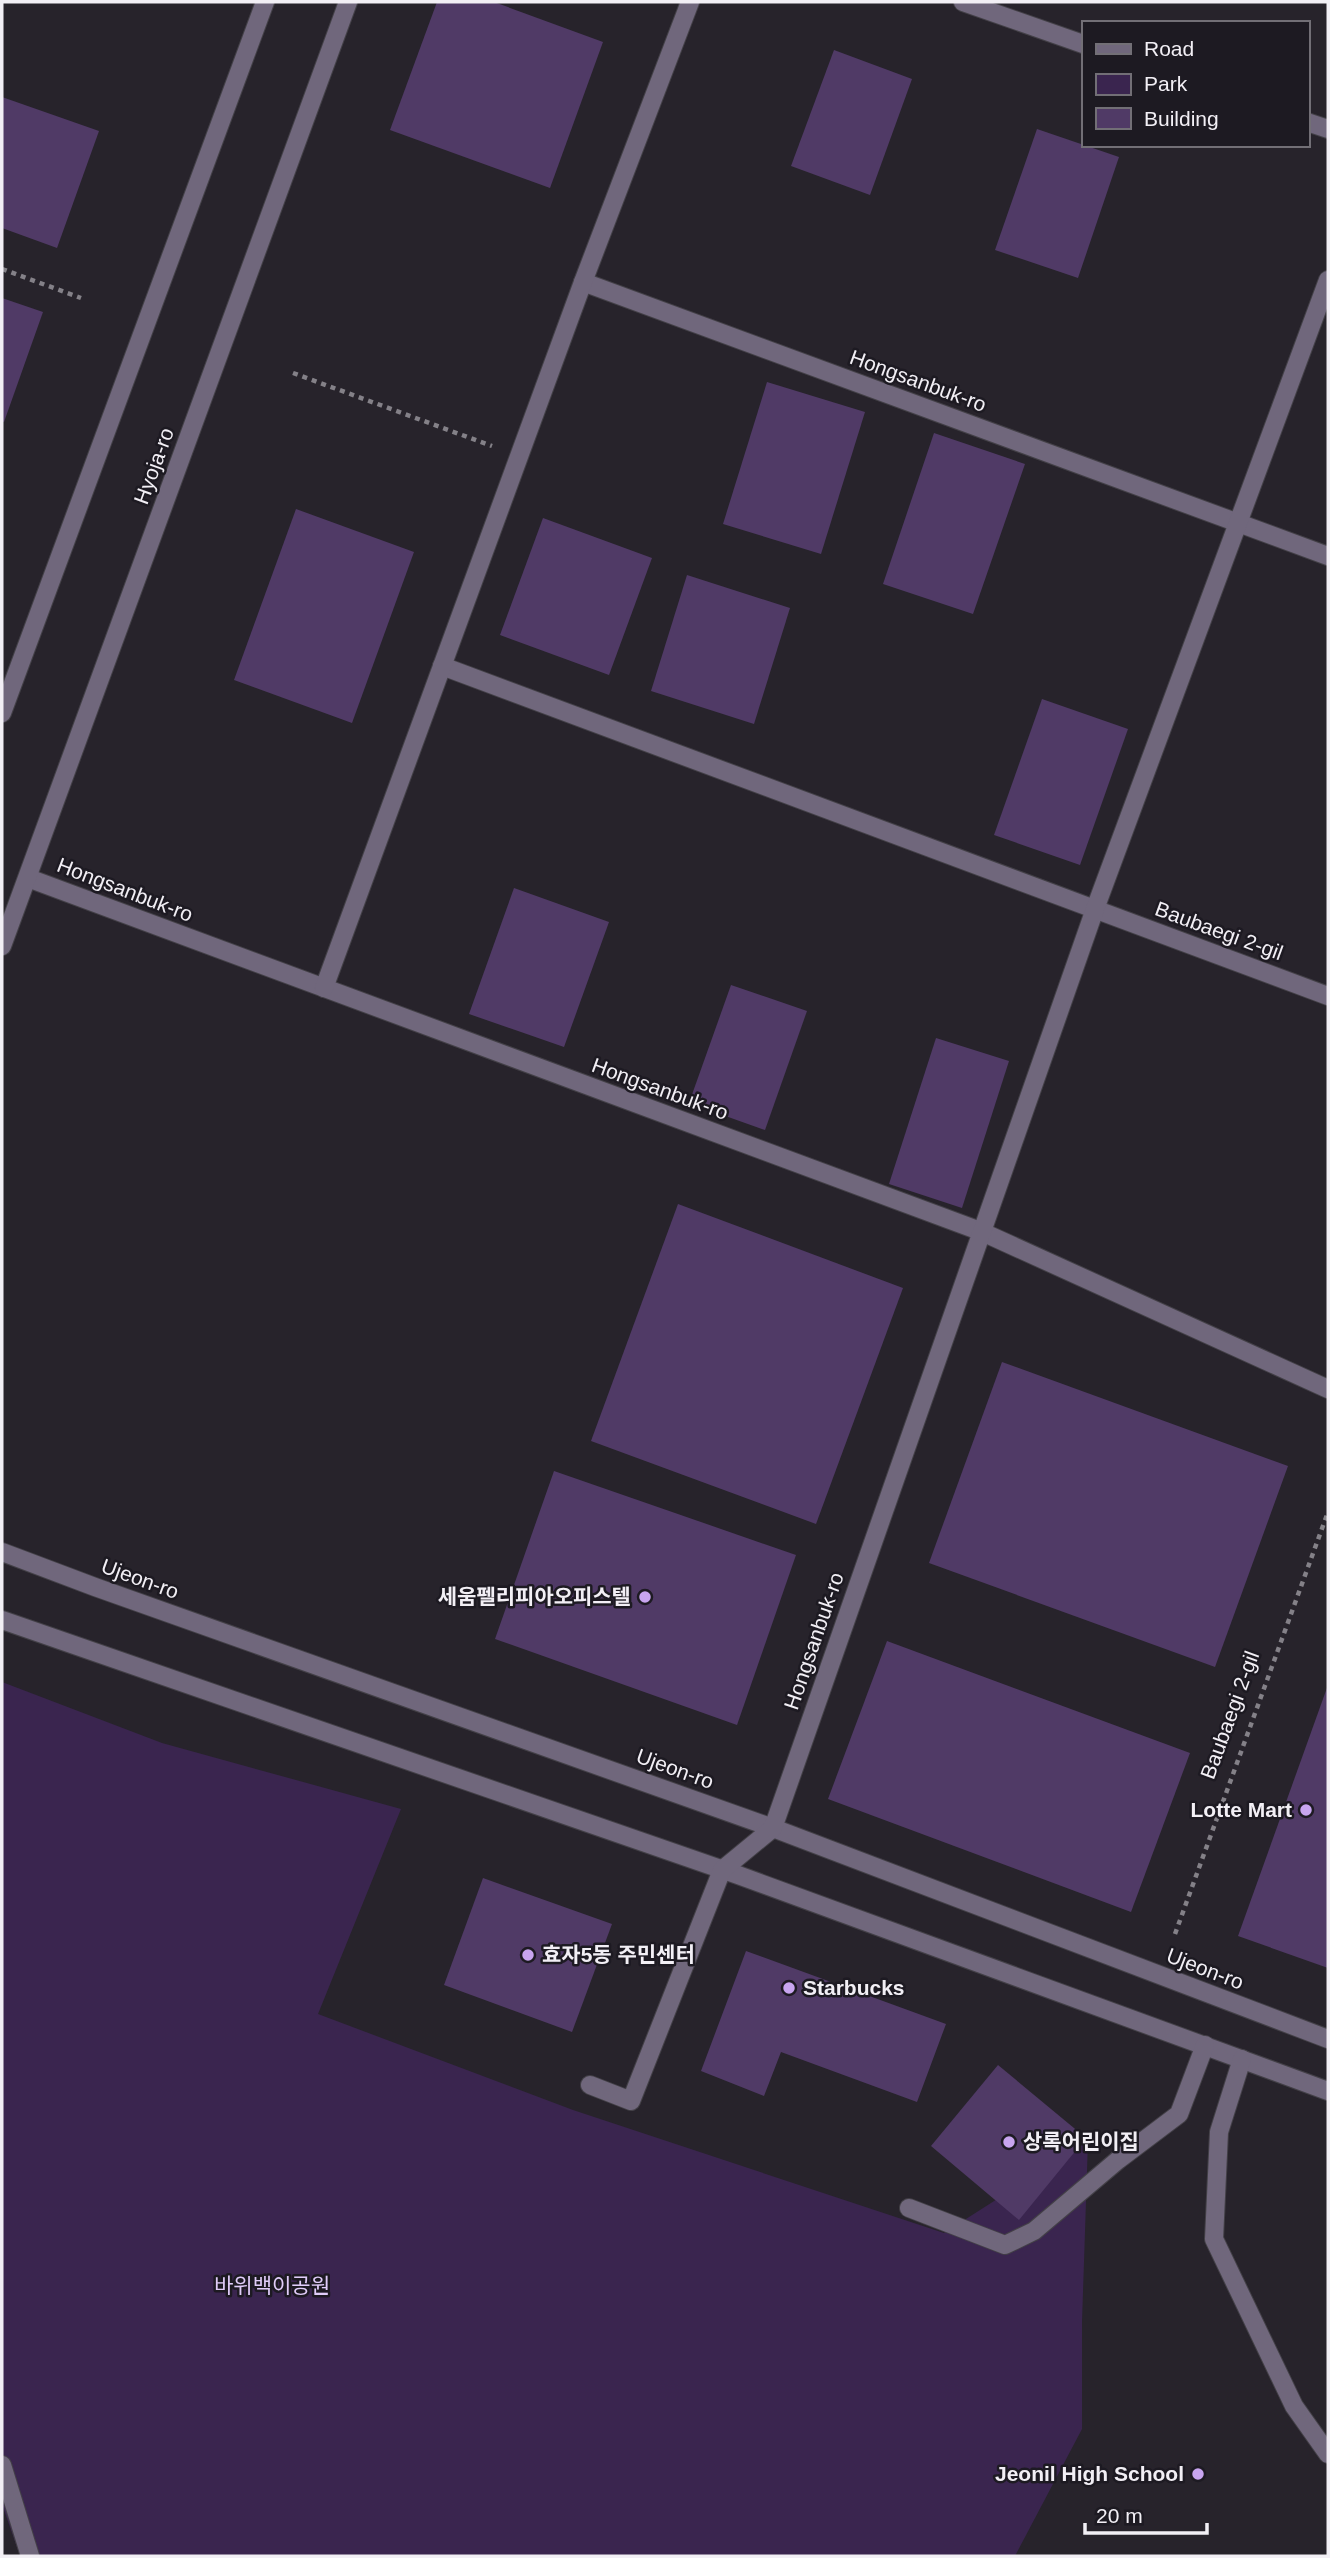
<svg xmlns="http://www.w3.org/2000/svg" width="1330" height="2558" font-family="Arial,'Noto Sans KR',sans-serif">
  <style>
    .green { fill: #3a254f }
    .building { fill: #503a66 }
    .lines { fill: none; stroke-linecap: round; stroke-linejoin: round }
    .minor-casing { stroke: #434047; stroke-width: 20 }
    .path { stroke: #848188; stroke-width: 4.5; stroke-dasharray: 5 5; stroke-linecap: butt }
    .minor { stroke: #70677c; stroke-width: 18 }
    .poi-dot { fill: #c8a5ef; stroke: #1d1a22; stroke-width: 2.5 }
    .labels { text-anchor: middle; stroke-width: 5; stroke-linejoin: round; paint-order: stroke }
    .street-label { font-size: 21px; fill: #f2eff5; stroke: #1d1a22 }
    .poi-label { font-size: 21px; font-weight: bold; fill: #f2eff5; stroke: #1d1a22; text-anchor: end }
    .park-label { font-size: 21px; fill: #e0ccf9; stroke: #1d1a22 }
  </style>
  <rect width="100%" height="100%" fill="#27232b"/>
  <path class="green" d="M2,1682L162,1743L401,1809L318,2014L573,2110L944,2233L1088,2141L1082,2322V2429L1015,2556H20L2,2504Z"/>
  <g class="building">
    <path d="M437,2H494L603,42L550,188L390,130Z"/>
    <path d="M834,50L912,79L870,195L791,166Z"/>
    <path d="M2,97L99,131L57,248L2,228Z"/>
    <path d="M1037,129L1119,157L1078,278L995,250Z"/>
    <path d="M2,298L43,312L4,422L2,421Z"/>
    <path d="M767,382L865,412L821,554L723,524Z"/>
    <path d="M934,433L1025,464L973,614L883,584Z"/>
    <path d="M296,509L414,552L352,723L234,680Z"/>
    <path d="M543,518L652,558L609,675L500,635Z"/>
    <path d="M687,575L790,608L754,724L651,691Z"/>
    <path d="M1042,699L1128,729L1080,865L994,835Z"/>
    <path d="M514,888L609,922L564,1047L469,1014Z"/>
    <path d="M731,985L807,1011L765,1130L689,1103Z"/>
    <path d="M936,1038L1009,1061L962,1208L889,1184Z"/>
    <path d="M678,1204L903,1288L816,1524L591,1441Z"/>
    <path d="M1002,1362L1288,1466L1215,1667L929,1563Z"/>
    <path d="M554,1471L796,1555L737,1725L495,1639Z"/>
    <path d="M887,1641L1190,1753L1131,1912L828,1799Z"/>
    <path d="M1328,1685V1968L1238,1936Z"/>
    <path d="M483,1878L612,1924L572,2032L444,1985Z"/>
    <path d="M746,1951L946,2024L917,2102L781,2052L764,2096L701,2071Z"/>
    <path d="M998,2065L1086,2138L1019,2220L931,2146Z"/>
  </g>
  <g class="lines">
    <g class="minor-casing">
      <g id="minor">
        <path d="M963,2L1083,44"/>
        <path d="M1307,122L1328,129"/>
        <path d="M583,282L1328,556"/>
        <path d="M442,666L1328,996"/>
        <path d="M2,713L265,2"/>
        <path d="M28,878L980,1231L1328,1389"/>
        <path d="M2,946L348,2"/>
        <path d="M324,988L583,282L690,2"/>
        <path d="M2,1552L95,1587L773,1828L1328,2039"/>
        <path d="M2,1620L738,1875L1328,2091"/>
        <path d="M1242,2059L1219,2132L1214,2239L1294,2406L1328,2454"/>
        <path d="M590,2085L631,2101L722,1870L773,1828L1095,909L1328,280"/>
        <path d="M909,2208L1005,2245L1034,2231L1118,2160L1179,2114L1205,2045"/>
        <path d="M2,2465L30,2556"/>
      </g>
    </g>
    <g class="path">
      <path d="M2,269L81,298"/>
      <path d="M293,373L492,446"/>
      <path d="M1175,1934L1328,1512"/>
    </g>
    <use href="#minor" class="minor"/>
  </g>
  <g class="poi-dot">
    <circle cx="645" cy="1597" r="7"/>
    <circle cx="1306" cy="1810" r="7"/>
    <circle cx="528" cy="1955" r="7"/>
    <circle cx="789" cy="1988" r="7"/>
    <circle cx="1009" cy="2142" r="7"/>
    <circle cx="1198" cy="2474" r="7"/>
  </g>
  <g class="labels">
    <g class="street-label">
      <text transform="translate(918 381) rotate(20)" y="7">Hongsanbuk-ro</text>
      <text transform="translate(154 466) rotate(-70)" y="7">Hyoja-ro</text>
      <text transform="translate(125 890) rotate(21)" y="7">Hongsanbuk-ro</text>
      <text transform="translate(1219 931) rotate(20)" y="7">Baubaegi 2-gil</text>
      <text transform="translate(660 1089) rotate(20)" y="7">Hongsanbuk-ro</text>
      <text transform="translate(140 1579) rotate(20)" y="7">Ujeon-ro</text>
      <text transform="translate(814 1641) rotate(-71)" y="7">Hongsanbuk-ro</text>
      <text transform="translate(1230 1715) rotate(-70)" y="7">Baubaegi 2-gil</text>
      <text transform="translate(675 1769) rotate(20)" y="7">Ujeon-ro</text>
      <text transform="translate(1205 1969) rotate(21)" y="7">Ujeon-ro</text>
    </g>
    <g class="poi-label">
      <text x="631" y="1604">세움펠리피아오피스텔</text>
      <text x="1292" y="1817">Lotte Mart</text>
      <text x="542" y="1962" text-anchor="start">효자5동 주민센터</text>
      <text x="803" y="1995" text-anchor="start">Starbucks</text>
      <text x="1023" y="2149" text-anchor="start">상록어린이집</text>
      <text x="1184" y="2481">Jeonil High School</text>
    </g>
    <g class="park-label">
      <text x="272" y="2293">바위백이공원</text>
    </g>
  </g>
  <rect width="1330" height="2558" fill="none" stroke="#f2eff5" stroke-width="7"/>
  <rect x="1082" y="21" width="228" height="126" fill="#1d1a22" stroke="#726f76" stroke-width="2"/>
  <rect x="1096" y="44" width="35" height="10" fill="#70677c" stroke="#726f76" stroke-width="2"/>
  <text x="1144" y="56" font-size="21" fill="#f2eff5">Road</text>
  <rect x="1096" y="74" width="35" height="21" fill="#3a254f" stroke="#726f76" stroke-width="2"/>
  <text x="1144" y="91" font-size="21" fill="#f2eff5">Park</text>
  <rect x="1096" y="108" width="35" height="21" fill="#503a66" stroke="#726f76" stroke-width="2"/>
  <text x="1144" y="126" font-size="21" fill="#f2eff5">Building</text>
  <path d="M1085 2523v10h122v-10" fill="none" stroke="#f2eff5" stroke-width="3.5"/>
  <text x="1096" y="2523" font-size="21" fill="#f2eff5" stroke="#1d1a22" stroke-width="5" paint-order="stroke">20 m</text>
</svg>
